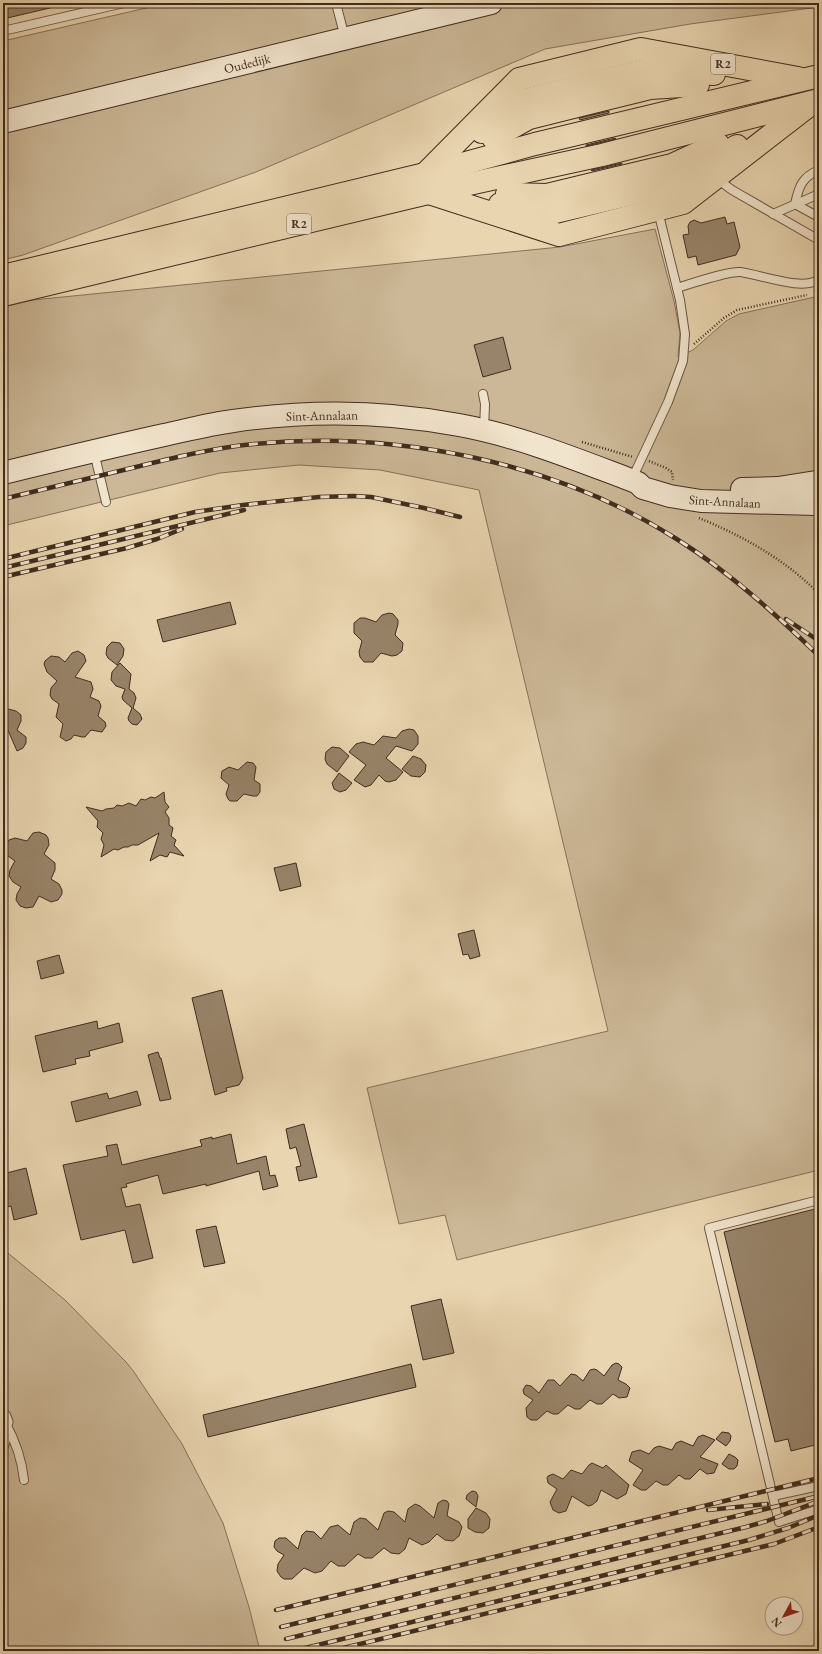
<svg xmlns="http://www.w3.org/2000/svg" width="822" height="1654" font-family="'EB Garamond',serif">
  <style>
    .green { fill: #ccb897; stroke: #86725a }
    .building { fill: #98846a; stroke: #402c1e }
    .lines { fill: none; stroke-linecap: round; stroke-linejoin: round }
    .lane-casing { stroke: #6a5642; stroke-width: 10 }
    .street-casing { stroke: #6a5642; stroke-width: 17 }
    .secondary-casing { stroke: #402c1e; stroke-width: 24 }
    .highway-casing { stroke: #402c1e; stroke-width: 24 }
    .path { stroke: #402c1e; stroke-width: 2.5; stroke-dasharray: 1 2; stroke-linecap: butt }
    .lane { stroke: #f1e4cc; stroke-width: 8 }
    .street { stroke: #f1e4cc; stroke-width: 15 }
    .secondary { stroke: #f1e4cc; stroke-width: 22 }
    .highway { stroke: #e9d5b0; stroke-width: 22 }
    .rail-casing { stroke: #402c1e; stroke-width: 4.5 }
    .rail { stroke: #f1e4cc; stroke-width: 3; stroke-dasharray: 9; stroke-linecap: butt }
    .labels { text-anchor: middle; stroke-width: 3.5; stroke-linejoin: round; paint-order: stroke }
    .shield { fill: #f1e4cc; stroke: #756352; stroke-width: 1 }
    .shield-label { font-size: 12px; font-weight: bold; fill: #402c1e }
    .street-label { font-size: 13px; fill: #402c1e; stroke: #f1e4cc }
  </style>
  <rect width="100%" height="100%" fill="#e9d5b0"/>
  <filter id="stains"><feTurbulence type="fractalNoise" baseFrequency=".005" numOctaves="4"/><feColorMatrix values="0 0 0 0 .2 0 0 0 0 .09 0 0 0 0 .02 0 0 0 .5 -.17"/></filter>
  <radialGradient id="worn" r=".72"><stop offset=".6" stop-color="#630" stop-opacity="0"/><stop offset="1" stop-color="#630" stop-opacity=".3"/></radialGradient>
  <g class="green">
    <path d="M168,3H819V7L690,24L545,49L256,172L23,255L3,260V41Z"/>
    <path d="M655,229L674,301L680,333L678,357L693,350L726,321L739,314L819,296V1170L457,1260L445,1215L399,1224L367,1088L608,1031L479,490L380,470L299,465L220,473L3,526V307L33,300L560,247Z"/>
    <path d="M3,1249L65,1300L126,1362L134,1372L182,1444L223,1523L249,1607L260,1651H3Z"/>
  </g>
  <g class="building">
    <path d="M3,3H54V7L3,19Z"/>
    <path d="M609,111V113L580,120L579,118Z"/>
    <path d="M615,138L616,139L586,146V145Z"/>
    <path d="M622,163V164L592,171L591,170Z"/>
    <path d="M725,217L727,224L734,222L740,247L736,255L698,265L696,256L688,258L683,235L689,234L688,226L690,222L694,220L701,223Z"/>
    <path d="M503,337L511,369L483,377L474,345Z"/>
    <path d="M230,602L236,624L163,642L157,620Z"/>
    <path d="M389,613L393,614L398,620V624L395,635L403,643L402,651L397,655L392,656L381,653L373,662H364L360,657L359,652L362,641L354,633V623L360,618H365L376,622L382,615Z"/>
    <path d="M112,642L120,643L124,649L123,656L117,665L108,658L106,654L107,647Z"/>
    <path d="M78,651L84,655L86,661L75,677L91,682L93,689L90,697L99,701L101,706L98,716L105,722L106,726L102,732L91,730L85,737H82L74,735L71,739L66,741L60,737L63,724L56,717L59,704L52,699L50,695L51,688L57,681L47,672L44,664L45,661L51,656L59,657L65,662L72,653Z"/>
    <path d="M120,663L131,674L129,689L134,693L136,698L133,708L140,714L142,719L137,725L132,724L129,721L128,718L132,708L123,700L122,697L125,689L116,686L111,680L112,672Z"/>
    <path d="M4,708L16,711L21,715V721L17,730L26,737V743L23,748L17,751L4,721Z"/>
    <path d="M409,729L414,730L418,736V744L412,751L396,746L386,758L403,772L396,780L389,782L385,781L379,775L371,785L365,787L354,780L366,765L349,752L356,744L363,742L374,745L383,736L396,738L402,731Z"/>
    <path d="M332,747L340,748L349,756L337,772L327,764L325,759L326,752Z"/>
    <path d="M413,756L421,759L426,765L425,772L420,777L411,776L402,769Z"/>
    <path d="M247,762L253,763L256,767L254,780L260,784V792L257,796H253L244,794L237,801H230L228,799L226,794L229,785L221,778L222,771L229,767L238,770Z"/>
    <path d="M339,773L352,783L346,790L340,792L334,789L332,783Z"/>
    <path d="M164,792L165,802L169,807L165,812L169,818V825L173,828L171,836L176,840L174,845L184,856L170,852L167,857L160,855L150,861L159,833L138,845H132L128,847H124L118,850L114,849L101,857L104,845L101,839L103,833L97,827L98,821L86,807L102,811L106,809L114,808L117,805L122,806L129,803L136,806L141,799L145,800L151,797L155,798Z"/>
    <path d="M39,832L46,835L48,838L49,845L44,854L55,863V870L51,879L59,884L62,890V894L58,900L51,902L39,896L33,907L26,908L20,906L16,900L17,894L21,887L13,882L9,876L10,870L15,861L8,856L4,848L9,840L15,838L27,841L33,833Z"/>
    <path d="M296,863L301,886L280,891L274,868Z"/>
    <path d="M474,930L480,956L470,959L468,954L463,955L458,934Z"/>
    <path d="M59,955L64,973L41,979L37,961Z"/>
    <path d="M222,990L243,1078L239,1085L226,1088L227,1091L215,1095L192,998Z"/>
    <path d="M97,1021L98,1029L119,1023L123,1042L89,1051L90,1056L75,1059L76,1064L43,1072L35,1036Z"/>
    <path d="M158,1052L160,1058H161L171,1099L160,1101L148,1055Z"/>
    <path d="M137,1091L141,1105L76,1122L71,1102L107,1093L109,1099Z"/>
    <path d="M304,1124L317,1177L299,1181L296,1167L301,1166L296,1147L290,1149L286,1129Z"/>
    <path d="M231,1134L237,1164L266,1156L270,1176L275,1175L278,1186L263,1190L259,1171L206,1186V1184L163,1194L158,1175L126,1184L127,1187L121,1188L126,1207L140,1204L153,1258L133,1263L125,1230L81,1240L63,1165L108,1156L106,1146L117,1144L122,1165L202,1146L200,1140L212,1137V1139Z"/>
    <path d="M26,1168L37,1214L14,1220L11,1206L3,1208V1174Z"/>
    <path d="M819,1208V1444L791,1451L788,1439L775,1442L724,1232Z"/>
    <path d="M216,1226L225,1263L204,1267L196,1230Z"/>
    <path d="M441,1299L454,1353L423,1360L411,1306Z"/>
    <path d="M616,1363L619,1364L622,1367L618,1380L626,1384L630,1388L627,1397L619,1398L613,1394L602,1404H597L590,1400L580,1409H575L568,1405L558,1414H553L547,1411L537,1420H531L527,1417L526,1408L533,1400L524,1394L523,1390L526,1385L531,1386L539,1393L548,1380H554L560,1386L571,1374L576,1375L583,1381L590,1370L594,1369L597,1370L604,1376L612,1365Z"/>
    <path d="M411,1364L416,1387L208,1437L203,1415Z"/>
    <path d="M722,1432L729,1433L731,1436L730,1441L726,1446L716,1439Z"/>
    <path d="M703,1435L715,1440L700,1457L718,1464L714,1473L707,1474L700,1469L690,1479H685L679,1475L668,1485H663L656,1481L646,1490H641L633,1485L643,1470L629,1461L632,1452L640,1450L649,1454L654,1448L659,1446L672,1450L676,1443L681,1441L693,1446L698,1437Z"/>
    <path d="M729,1454L735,1457L738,1460L737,1466L734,1469H729L722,1464Z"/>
    <path d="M592,1463L603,1468L606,1465L629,1485L626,1494L617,1499L601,1490L597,1501L592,1505L588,1506L572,1496L566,1511L559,1513L553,1510L550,1502L557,1489L548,1483L547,1478L548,1476L553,1474L563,1479L571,1470L582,1474L589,1465Z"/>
    <path d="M472,1491L476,1492L478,1496L476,1507L466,1499L467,1495Z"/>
    <path d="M443,1500L447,1501L449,1504L447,1516L459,1522L462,1527L459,1536L453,1541L445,1540L437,1534L429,1542L422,1545L409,1538L405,1549L399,1554L391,1553L384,1548L372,1558H365L358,1554L345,1566H338L331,1561L322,1571L315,1573L304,1568L292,1579H284L281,1577L277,1571L278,1564L284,1555L277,1551L274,1547L275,1541L279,1538H286L298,1549L302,1535L306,1531L314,1532L321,1539L330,1527L338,1525L350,1535L354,1522L360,1518L366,1519L378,1530L384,1513L388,1511L394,1512L405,1522L408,1509L415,1504L420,1506L434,1518L438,1503Z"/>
    <path d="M476,1508L486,1513L490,1519L489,1528L483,1533L475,1532L468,1528V1519Z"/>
  </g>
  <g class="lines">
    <g class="lane-casing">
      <g id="lane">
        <path d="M336,3L345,38"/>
        <path d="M3,31L124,3"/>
        <path d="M819,170C802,177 799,186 795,204L815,215H819"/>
        <path d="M716,178L732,190L819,240"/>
        <path d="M773,214L819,194"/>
        <path d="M677,288C689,284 730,271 740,272C759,274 804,292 819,279"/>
        <path d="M483,394L485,404L484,430"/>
        <path d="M94,452L106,502"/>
        <path d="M632,479L668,402L683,361L685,334L680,300L658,211"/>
        <path d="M819,1200L709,1228L779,1522L819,1509"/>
        <path d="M5,1422C15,1440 22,1460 24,1480"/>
        <path d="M3,1448C7,1441 7,1435 6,1427"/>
        <path d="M773,1496L819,1486"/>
      </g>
    </g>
    <g class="street-casing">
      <path id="street" d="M3,1417L5,1422"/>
    </g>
    <g class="secondary-casing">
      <g id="secondary">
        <path d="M3,122L491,3"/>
        <path d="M3,473C56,460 110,447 164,435C187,430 210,424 233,421C308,410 385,411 459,425C519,436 575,459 631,480L638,483L643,488L670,496L701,501L815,504"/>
        <path d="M742,489L778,488L816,482"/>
      </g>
    </g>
    <g class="highway-casing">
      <g id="highway">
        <path d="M482,132L525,100L585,85L647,70L714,74"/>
        <path d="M493,138L529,118L589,103L650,88L698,85"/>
        <path d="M426,173L519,79L641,49L798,78"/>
        <path d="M429,193L559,235L683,203L807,107"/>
        <path d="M507,194L547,195L609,180L672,165L718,144"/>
        <path d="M500,204L551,213L652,189L676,183L737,146"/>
        <path d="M3,276L425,174L535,144L819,76"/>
        <path d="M3,295L428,193L602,155L819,100"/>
      </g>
    </g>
    <g class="path">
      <path d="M694,344L724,318L737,310L807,295"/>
      <path d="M582,442L633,457"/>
      <path d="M649,461L666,468L672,472L673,480"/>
      <path d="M699,518C743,536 786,560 819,594"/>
    </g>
    <use href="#lane" class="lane"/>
    <use href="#street" class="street"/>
    <use href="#secondary" class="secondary"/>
    <use href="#highway" class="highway"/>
    <g class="rail-casing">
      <g id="rail">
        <path d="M3,499C46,489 89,478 132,468C172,458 213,448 254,444C395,430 555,462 675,538C728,571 775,613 819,656"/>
        <path d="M3,559L195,512L243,505L319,497L354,496L371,497L424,508L460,517"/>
        <path d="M3,568L244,510"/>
        <path d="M3,577L127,548L157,539L182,529"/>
        <path d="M786,619L819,641"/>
        <path d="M708,1510L767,1504"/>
        <path d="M276,1610L819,1478"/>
        <path d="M281,1627L819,1496"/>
        <path d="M286,1639L746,1527L767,1521L819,1501"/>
        <path d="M293,1651L749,1540L788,1528L819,1515"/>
        <path d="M331,1651L774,1544L819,1527"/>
      </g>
    </g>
    <use href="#rail" class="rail"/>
  </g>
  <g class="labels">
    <g class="shield">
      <rect x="711" y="54" width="24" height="20" rx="3"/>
      <rect x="287" y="214" width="24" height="20" rx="3"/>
    </g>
    <g class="shield-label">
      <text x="723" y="68">R2</text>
      <text x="299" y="228">R2</text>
    </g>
    <g class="street-label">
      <text transform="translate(247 63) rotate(-14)" y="5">Oudedijk</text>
      <text transform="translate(322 415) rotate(-1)" y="5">Sint-Annalaan</text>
      <text transform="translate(725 501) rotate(3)" y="5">Sint-Annalaan</text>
    </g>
  </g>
  <rect width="822" height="1654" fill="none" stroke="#e9d5b0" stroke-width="16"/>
  <rect x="4" y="4" width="814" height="1646" fill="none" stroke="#402c1e" stroke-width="2"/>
  <rect x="8" y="8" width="806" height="1638" fill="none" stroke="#402c1e"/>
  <g transform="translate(784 1616) rotate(230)"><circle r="19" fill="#f1e4cc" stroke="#aa9a86"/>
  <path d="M0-3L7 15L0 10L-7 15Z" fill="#8f2418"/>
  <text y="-6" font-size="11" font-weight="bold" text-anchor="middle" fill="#402c1e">N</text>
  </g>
  <rect width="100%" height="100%" filter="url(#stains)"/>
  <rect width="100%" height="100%" fill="url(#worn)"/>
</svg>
